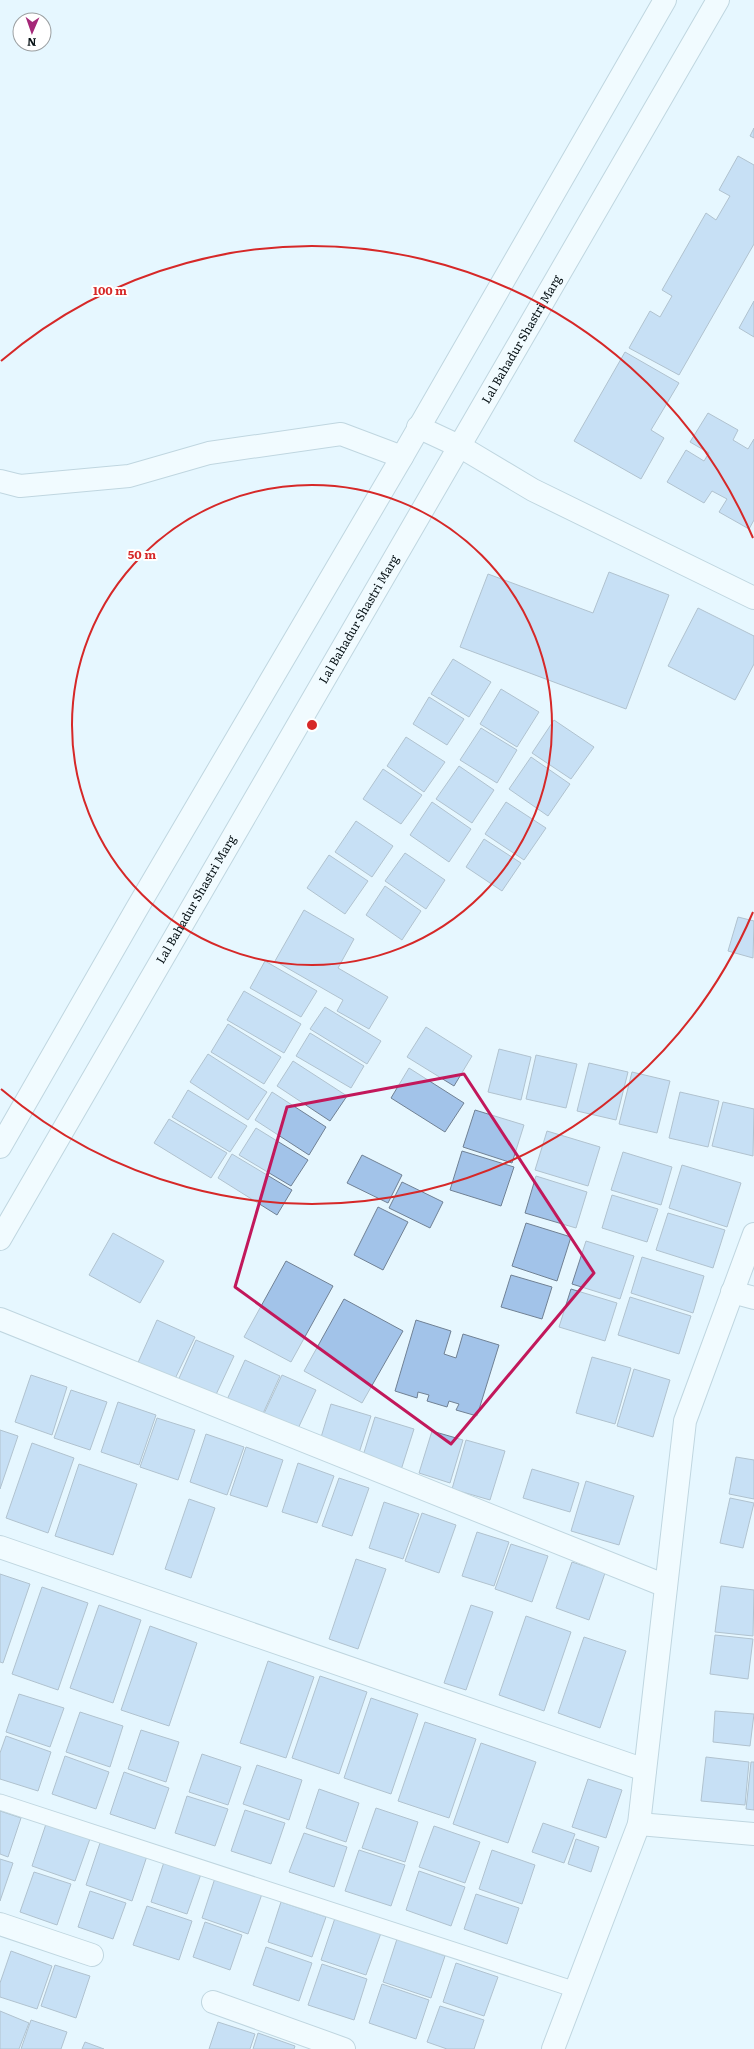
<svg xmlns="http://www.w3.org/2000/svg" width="754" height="2049" font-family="Literata,serif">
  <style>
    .building { fill: #a2c3e9; stroke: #708194 }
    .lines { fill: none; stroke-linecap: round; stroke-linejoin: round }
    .lane-casing { stroke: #92adba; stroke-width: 17 }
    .street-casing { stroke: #92adba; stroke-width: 24 }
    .secondary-casing { stroke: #92adba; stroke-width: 24 }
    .lane { stroke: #fff; stroke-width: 15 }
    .street { stroke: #fff; stroke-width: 22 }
    .secondary { stroke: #fff; stroke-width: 22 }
    .marked { fill: none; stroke: #c2185b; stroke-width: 3; stroke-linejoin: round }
    .ring { fill: none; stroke: #d62828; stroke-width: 2 }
    .labels { text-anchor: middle; stroke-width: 4; stroke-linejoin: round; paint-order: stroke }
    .street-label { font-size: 12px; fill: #061014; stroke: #fff }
    .centre { fill: #d62828; stroke: #fff; stroke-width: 2 }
    .ring-label { font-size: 12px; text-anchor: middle; font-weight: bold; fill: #d62828; stroke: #fff; stroke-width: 4; stroke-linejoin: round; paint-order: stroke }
  </style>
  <rect width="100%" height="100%" fill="#e6f7ff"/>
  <g class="building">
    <path d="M754,128V138L750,136Z"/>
    <path d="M738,156L754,165V244L679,375L629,348L650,311L660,317L672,296L662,290L706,213L716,220L730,196L719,190Z"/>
    <path d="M754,301V337L739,328Z"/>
    <path d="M625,352L679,383L651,430L664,438L641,479L574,441Z"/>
    <path d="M708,413L738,430L733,440L748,449L754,439V520L749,529L719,512L727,499L712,491L704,503L667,482L686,450L704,461L709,453L690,442Z"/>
    <path d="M609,572L669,595L626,709L460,647L488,574L593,613Z"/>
    <path d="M698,608L754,636V664L735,700L668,666Z"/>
    <path d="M453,659L491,682L469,717L431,694Z"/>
    <path d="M501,689L539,712L517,747L480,724Z"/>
    <path d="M429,697L464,719L447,745L413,724Z"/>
    <path d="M554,720L594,747L571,779L532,753Z"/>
    <path d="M481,728L517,750L497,783L460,760Z"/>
    <path d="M406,737L445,762L424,792L387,766Z"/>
    <path d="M531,757L570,784L548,816L509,789Z"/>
    <path d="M459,766L494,790L472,823L436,799Z"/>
    <path d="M383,769L422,795L401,824L363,799Z"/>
    <path d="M432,802L471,829L449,862L410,835Z"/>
    <path d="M506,802L546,828L524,860L485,834Z"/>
    <path d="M356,821L393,846L372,877L335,852Z"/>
    <path d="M484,839L521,863L502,891L466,867Z"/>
    <path d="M405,853L445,880L426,909L385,881Z"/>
    <path d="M329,855L368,881L345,914L307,888Z"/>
    <path d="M385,886L421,911L402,940L366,915Z"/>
    <path d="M304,910L354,939L338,968L388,997L369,1029L337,1011L343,1000L275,961Z"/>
    <path d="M738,917L754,921L753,958L728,951Z"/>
    <path d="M265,961L317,991L301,1017L250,988Z"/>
    <path d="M244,991L301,1024L284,1053L227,1020Z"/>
    <path d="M325,1007L381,1041L367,1064L310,1029Z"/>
    <path d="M228,1024L281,1057L264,1084L211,1052Z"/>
    <path d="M426,1027L472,1056L454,1086L407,1057Z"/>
    <path d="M310,1033L364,1066L351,1088L296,1056Z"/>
    <path d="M499,1049L531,1057L521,1100L488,1092Z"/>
    <path d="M208,1054L267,1092L248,1120L190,1082Z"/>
    <path d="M536,1055L577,1064L566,1108L526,1099Z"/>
    <path d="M293,1061L347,1096L330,1121L277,1086Z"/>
    <path d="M589,1063L628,1072L616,1120L577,1111Z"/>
    <path d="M409,1068L464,1103L445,1132L391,1098Z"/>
    <path d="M632,1072L670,1081L657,1133L619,1124Z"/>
    <path d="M188,1090L247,1126L230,1152L172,1117Z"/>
    <path d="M272,1092L326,1127L309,1155L255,1120Z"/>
    <path d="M680,1092L719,1101L708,1147L669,1138Z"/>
    <path d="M723,1102L754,1109L753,1156L712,1146Z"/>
    <path d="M475,1110L524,1125L512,1163L463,1147Z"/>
    <path d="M169,1119L227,1153L211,1178L154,1143Z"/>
    <path d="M256,1128L308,1160L291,1186L239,1155Z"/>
    <path d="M547,1131L600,1147L588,1186L535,1170Z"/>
    <path d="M462,1151L514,1167L501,1206L450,1190Z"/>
    <path d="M623,1152L672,1167L661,1205L611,1190Z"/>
    <path d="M232,1154L292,1190L277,1215L218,1178Z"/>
    <path d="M362,1155L402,1175L388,1203L347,1183Z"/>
    <path d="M682,1165L741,1183L727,1227L669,1208Z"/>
    <path d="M536,1176L587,1192L576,1228L525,1213Z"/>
    <path d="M402,1182L443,1202L430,1228L389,1208Z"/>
    <path d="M612,1195L658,1209L647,1242L602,1228Z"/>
    <path d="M378,1207L408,1222L383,1270L354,1255Z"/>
    <path d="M668,1213L725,1230L713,1268L656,1250Z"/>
    <path d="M526,1223L571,1237L557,1281L512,1266Z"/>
    <path d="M113,1233L164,1261L140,1303L89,1275Z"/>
    <path d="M586,1241L634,1256L620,1299L572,1284Z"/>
    <path d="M642,1257L704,1276L693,1313L631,1293Z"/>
    <path d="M286,1261L333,1286L291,1362L244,1337Z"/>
    <path d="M511,1275L552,1287L542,1319L501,1307Z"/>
    <path d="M571,1289L617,1303L605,1341L559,1327Z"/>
    <path d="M630,1297L691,1316L679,1354L618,1335Z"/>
    <path d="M344,1299L403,1331L362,1403L304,1371Z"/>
    <path d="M157,1320L195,1337L173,1383L136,1367Z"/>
    <path d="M416,1320L451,1331L444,1354L456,1358L463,1334L499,1345L477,1416L456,1410L459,1404L449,1401L447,1407L427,1401L429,1395L418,1392L417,1398L395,1391Z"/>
    <path d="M196,1340L234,1356L213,1401L176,1385Z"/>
    <path d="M592,1357L631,1368L615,1424L576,1413Z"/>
    <path d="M245,1360L280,1376L260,1420L225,1404Z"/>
    <path d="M634,1369L670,1380L653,1437L617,1426Z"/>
    <path d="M31,1375L67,1387L52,1435L15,1422Z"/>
    <path d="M282,1375L316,1390L295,1435L261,1420Z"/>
    <path d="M71,1390L107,1402L90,1450L54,1438Z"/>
    <path d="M118,1402L156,1415L139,1465L101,1452Z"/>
    <path d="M331,1404L371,1416L358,1456L319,1444Z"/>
    <path d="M375,1417L414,1429L401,1470L362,1459Z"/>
    <path d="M157,1418L195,1430L178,1480L140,1467Z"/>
    <path d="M0,1430L18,1436L0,1489Z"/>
    <path d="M432,1431L463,1440L450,1483L419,1473Z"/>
    <path d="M206,1434L244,1447L227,1495L190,1482Z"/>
    <path d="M466,1440L505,1451L490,1500L452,1489Z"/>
    <path d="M32,1443L74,1458L48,1533L6,1518Z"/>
    <path d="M246,1447L283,1460L267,1507L230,1495Z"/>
    <path d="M736,1457L754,1460V1499L729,1494Z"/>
    <path d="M298,1463L334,1476L317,1523L282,1512Z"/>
    <path d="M79,1464L137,1484L113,1555L55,1536Z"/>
    <path d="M532,1469L579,1483L570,1512L523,1498Z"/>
    <path d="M339,1478L369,1488L352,1536L322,1526Z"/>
    <path d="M586,1481L634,1496L619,1545L571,1531Z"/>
    <path d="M730,1498L754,1503L743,1548L720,1543Z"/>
    <path d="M189,1499L215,1508L191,1578L165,1569Z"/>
    <path d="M384,1502L419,1514L403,1559L369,1548Z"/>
    <path d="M422,1513L456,1525L439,1573L405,1561Z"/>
    <path d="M477,1532L509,1542L494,1586L462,1576Z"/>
    <path d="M511,1544L548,1556L532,1602L495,1589Z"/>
    <path d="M356,1559L386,1569L358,1649L329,1639Z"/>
    <path d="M572,1562L605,1573L589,1620L556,1608Z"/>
    <path d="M0,1574L30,1584L3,1663L0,1662Z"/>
    <path d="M721,1586L754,1590L753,1636L715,1632Z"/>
    <path d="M42,1587L88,1603L58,1690L12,1674Z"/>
    <path d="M99,1605L141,1620L113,1703L70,1688Z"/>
    <path d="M471,1605L493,1612L466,1690L444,1683Z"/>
    <path d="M526,1616L571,1632L544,1711L499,1695Z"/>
    <path d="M150,1626L197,1643L169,1726L121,1710Z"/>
    <path d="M715,1635L753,1639L748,1679L710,1674Z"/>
    <path d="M584,1637L626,1651L600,1728L558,1713Z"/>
    <path d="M268,1661L314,1677L286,1758L240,1743Z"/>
    <path d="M320,1676L367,1692L339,1774L292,1758Z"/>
    <path d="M19,1694L64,1708L50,1747L6,1732Z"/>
    <path d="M371,1698L418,1714L391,1794L344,1778Z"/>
    <path d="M715,1711L754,1714L750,1746L713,1742Z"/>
    <path d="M80,1712L123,1726L110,1767L66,1752Z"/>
    <path d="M425,1722L476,1739L449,1818L398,1801Z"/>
    <path d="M141,1730L179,1742L166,1782L128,1769Z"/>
    <path d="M6,1736L51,1752L38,1791L0,1779V1753Z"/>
    <path d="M481,1743L536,1762L508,1843L453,1824Z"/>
    <path d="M202,1754L241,1767L228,1805L189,1792Z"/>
    <path d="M65,1756L109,1772L96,1809L52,1794Z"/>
    <path d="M706,1757L749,1762L745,1805L701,1801Z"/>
    <path d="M751,1762H754V1810L746,1809Z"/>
    <path d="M257,1765L302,1780L289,1820L243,1804Z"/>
    <path d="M124,1772L169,1788L155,1829L110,1814Z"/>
    <path d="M588,1779L622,1790L606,1838L572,1827Z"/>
    <path d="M319,1789L359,1803L346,1842L306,1828Z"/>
    <path d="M187,1796L228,1809L215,1846L175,1833Z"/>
    <path d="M376,1808L418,1822L405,1862L362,1848Z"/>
    <path d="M245,1810L285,1823L271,1864L231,1851Z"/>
    <path d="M0,1811L21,1818L8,1857L0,1854Z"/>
    <path d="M47,1821L91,1836L75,1881L32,1866Z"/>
    <path d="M543,1823L575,1834L564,1863L532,1852Z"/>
    <path d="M434,1826L480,1842L465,1883L419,1867Z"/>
    <path d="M304,1833L347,1847L334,1887L289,1872Z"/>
    <path d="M576,1839L599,1847L591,1872L568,1864Z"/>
    <path d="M101,1840L147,1856L132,1901L86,1885Z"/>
    <path d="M359,1850L405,1865L391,1906L345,1891Z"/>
    <path d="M492,1850L535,1865L522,1904L479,1889Z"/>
    <path d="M0,1859L13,1863L0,1901Z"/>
    <path d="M164,1862L201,1874L187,1914L151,1902Z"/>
    <path d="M419,1871L465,1887L451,1926L406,1910Z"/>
    <path d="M34,1872L71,1884L57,1925L20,1912Z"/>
    <path d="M216,1875L263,1891L248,1934L202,1918Z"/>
    <path d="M90,1891L126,1903L113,1939L78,1927Z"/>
    <path d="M476,1894L519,1908L507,1944L464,1929Z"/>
    <path d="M281,1902L326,1917L312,1957L268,1942Z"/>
    <path d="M147,1906L192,1921L179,1960L133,1945Z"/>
    <path d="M335,1918L381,1933L366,1975L321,1960Z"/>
    <path d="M205,1922L242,1935L230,1970L193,1957Z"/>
    <path d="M397,1939L445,1956L431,1998L383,1982Z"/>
    <path d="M266,1947L312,1963L299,2001L253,1985Z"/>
    <path d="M11,1951L52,1966L37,2009L0,1997V1983Z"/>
    <path d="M456,1963L498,1977L484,2016L443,2002Z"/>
    <path d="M322,1964L367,1979L354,2020L308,2005Z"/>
    <path d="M55,1965L90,1976L76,2018L41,2006Z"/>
    <path d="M382,1984L429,2000L416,2039L369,2023Z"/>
    <path d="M440,2006L484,2020L474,2049H447L427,2042Z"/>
    <path d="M0,2011L29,2023L19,2049H0Z"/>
    <path d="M31,2020L67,2032L61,2049H21Z"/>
    <path d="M218,2022L255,2034L250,2049H209Z"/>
    <path d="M258,2033L295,2046L294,2049H253Z"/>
    <path d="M85,2042L104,2049H82Z"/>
  </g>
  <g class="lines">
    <g class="lane-casing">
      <path id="lane" d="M0,1802L576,1990"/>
    </g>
    <g class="street-casing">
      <g id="street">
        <path d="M0,481L20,486L129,476L209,453L341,434L402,457"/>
        <path d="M732,1292L754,1298"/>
        <path d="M0,1319L666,1586"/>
        <path d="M0,1547L645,1770"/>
        <path d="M639,1824L754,1834"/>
        <path d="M0,1924L92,1955"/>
        <path d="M213,2002L344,2049"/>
      </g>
    </g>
    <g class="secondary-casing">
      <g id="secondary">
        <path d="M418,427L461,447L533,490L754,598"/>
        <path d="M0,1147L136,910L402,457L665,0"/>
        <path id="s1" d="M0,1239C238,825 480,414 718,0"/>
        <path d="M553,2049L639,1824L685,1421L754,1234"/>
      </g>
    </g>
    <use href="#lane" class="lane"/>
    <use href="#street" class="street"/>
    <use href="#secondary" class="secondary"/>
  </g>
  <path d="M0 0H754V2049H0ZM464,1074L594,1273L451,1444L235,1287L287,1107Z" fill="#e6f7ff" fill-opacity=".55" fill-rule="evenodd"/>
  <path class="marked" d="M464,1074L594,1273L451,1444L235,1287L287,1107Z"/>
  <g class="ring">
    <circle cx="312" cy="725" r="240"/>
    <path d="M753 912A479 479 0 0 1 1 1089M1 361A479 479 0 0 1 753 538"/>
  </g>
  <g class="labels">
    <g class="street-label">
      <text dy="4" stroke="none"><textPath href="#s1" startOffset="1040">Lal Bahadur Shastri Marg</textPath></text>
      <text dy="4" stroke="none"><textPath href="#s1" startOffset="716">Lal Bahadur Shastri Marg</textPath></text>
      <text dy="4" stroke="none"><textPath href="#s1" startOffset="392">Lal Bahadur Shastri Marg</textPath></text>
    </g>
  </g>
  <circle cx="312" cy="725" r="6" class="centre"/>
  <g class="ring-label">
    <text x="110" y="295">100 m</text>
    <text x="142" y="559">50 m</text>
  </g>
  <g transform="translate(32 32) rotate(182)"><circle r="19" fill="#ffffff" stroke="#9b9fa1"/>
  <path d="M0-3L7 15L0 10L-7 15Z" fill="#a52778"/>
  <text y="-6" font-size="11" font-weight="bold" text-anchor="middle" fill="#061014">N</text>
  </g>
</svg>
